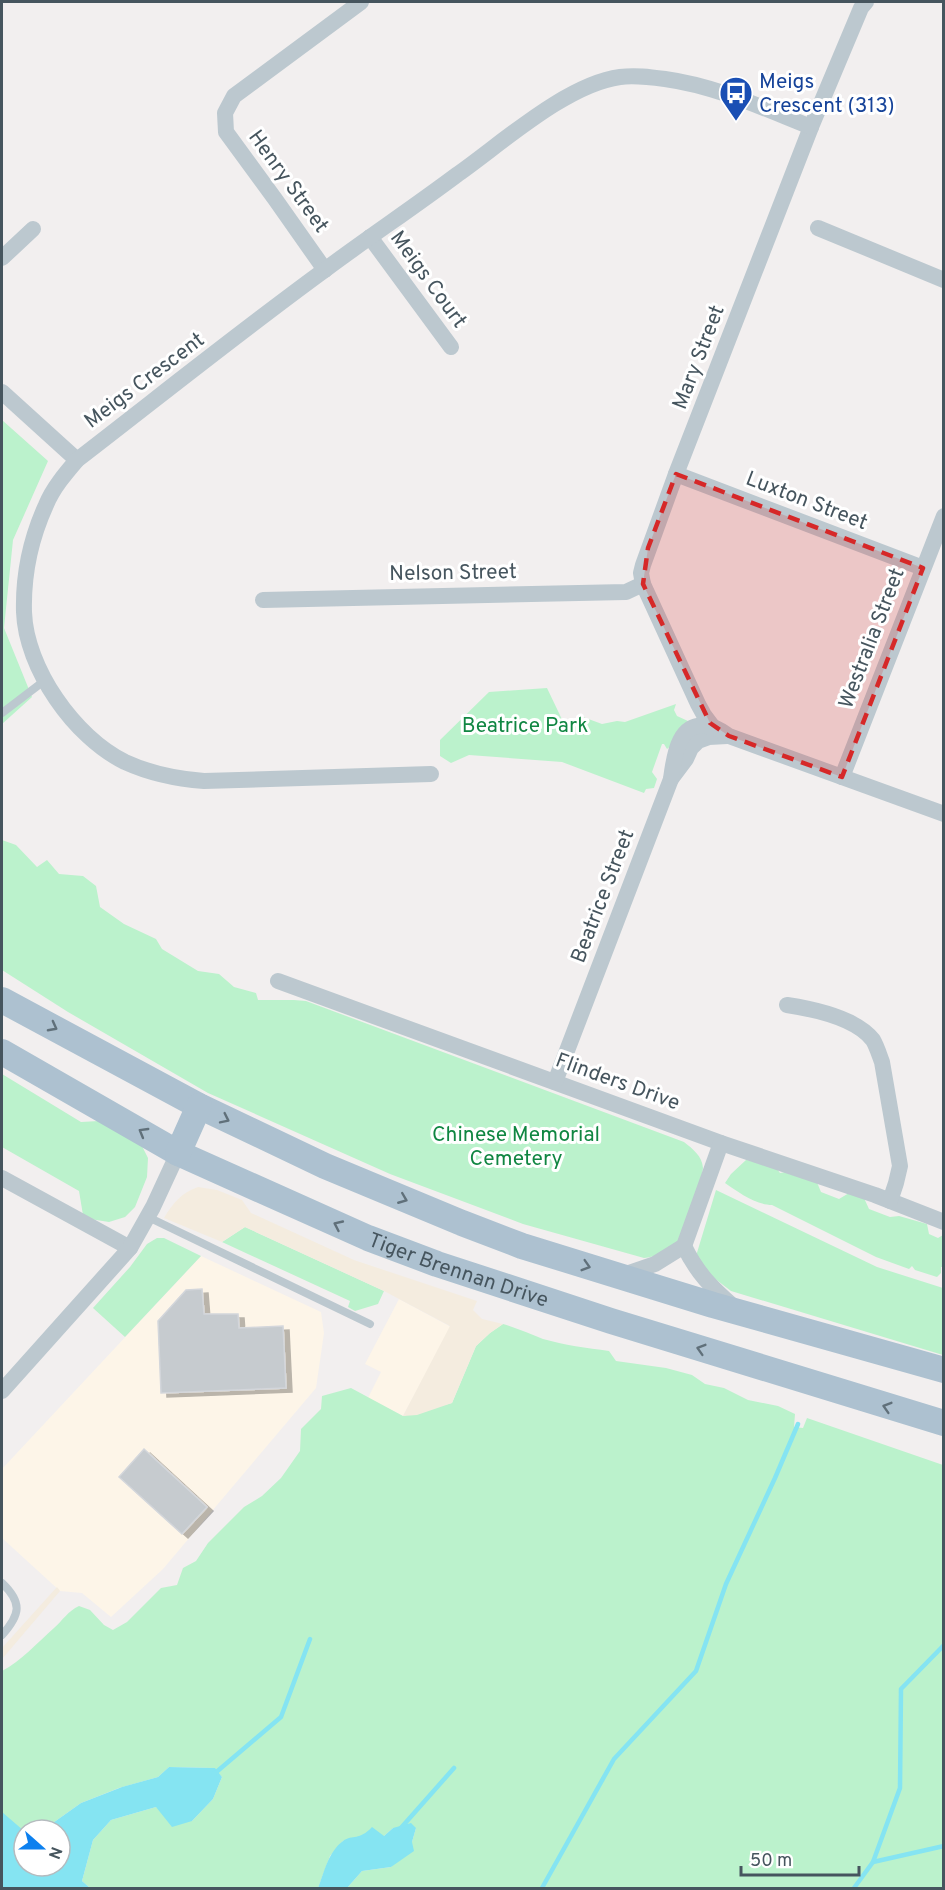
<svg xmlns="http://www.w3.org/2000/svg" width="945" height="1890" font-family="Overpass,sans-serif">
  <style>
    .commercial { fill: #fdf5e8 }
    .green { fill: #bbf2cc }
    .sand { fill: #f4ecdf }
    .water { fill: #85e4f2 }
    .lines { fill: none; stroke-linecap: round; stroke-linejoin: round }
    .stream { stroke: #85e4f2; stroke-width: 4.5 }
    .building { fill: #c6cbcf; stroke: #d3d6db; stroke-width: 1.5; filter: url(#shadow) }
    .service { stroke: #bcc8cf; stroke-width: 8 }
    .minor { stroke: #bcc8cf; stroke-width: 16 }
    .primary { stroke: #adc1d0; stroke-width: 26 }
    .oneway { stroke: #60707a }
    .marked { fill: #d62828; fill-opacity: 0.2; stroke: #d62828; stroke-width: 4.5; stroke-dasharray: 12 8; stroke-linejoin: round }
    .labels { text-anchor: middle; stroke-width: 6; stroke-linejoin: round; paint-order: stroke }
    .transit-label { font-size: 21px; fill: #164399; stroke: #fff; text-anchor: start }
    .street-label { font-size: 21px; fill: #46555e; stroke: #fff }
    .park-label { font-size: 21px; fill: #108642; stroke: #fff }
  </style>
  <defs>
    <filter id="shadow"><feDropShadow dx="6" dy="4" stdDeviation="0" flood-color="#0004"/></filter>
  </defs>
  <rect width="100%" height="100%" fill="#f2efef"/>
  <g class="commercial">
    <path d="M201,1256L321,1312L324,1333L316,1388L163,1569L111,1617L82,1593L60,1591L2,1538V1469Z"/>
    <path d="M399,1299L451,1327L403,1416L368,1398L381,1372L365,1364Z"/>
  </g>
  <g class="green">
    <path d="M2,420L48,461L13,540L4,628L32,697L2,724Z"/>
    <path d="M547,688L568,732L574,720L583,717L602,724L617,721L625,722L676,704L674,710L677,716L688,721L679,739L667,749L664,744H662L652,772L657,779L654,788L646,789L644,793L562,762L469,755L451,763L440,756V740L489,692Z"/>
    <path d="M2,840L16,845L37,867L47,860L59,874L83,876L96,886L100,907L124,924L156,939L162,949L198,971L219,974L234,987L256,993L258,1000H294L306,1001L684,1142C693,1149 702,1156 703,1168C703,1175 682,1238 677,1243C670,1252 654,1257 644,1258L523,1224L390,1174L208,1093L68,1012L2,970Z"/>
    <path d="M2,1074L81,1122L99,1121L141,1144L148,1158L147,1177L135,1207L125,1217L109,1222L90,1219L83,1215L79,1191L2,1147Z"/>
    <path d="M746,1160L772,1162L780,1173L798,1170L816,1180L821,1192L839,1199L849,1193L864,1198L869,1209L890,1217L899,1216L927,1224L929,1234L938,1238L943,1235V1267H941V1273L937,1277L915,1270L912,1266L909,1269L876,1257L772,1205C756,1205 738,1192 725,1183L731,1174Z"/>
    <path d="M716,1190L877,1267L943,1288V1355L731,1291L710,1275L696,1256Z"/>
    <path d="M245,1227L384,1291L378,1304L355,1311L348,1307L350,1301L222,1242Z"/>
    <path d="M157,1238H164L201,1256L125,1337L93,1308L130,1267L147,1244Z"/>
    <path d="M503,1324C517,1328 530,1334 543,1339C564,1345 587,1348 609,1351L616,1361L666,1368L692,1375L705,1384L724,1388L748,1400L778,1406L795,1414L794,1427L803,1428L807,1418L943,1465V1888H347L362,1871L391,1867L412,1842L416,1828H393L384,1836H364L343,1841L330,1856L318,1888H90L82,1881L93,1840L111,1820L156,1807L192,1821L213,1799L222,1777L214,1768L169,1767L158,1777L119,1788L81,1803L43,1830H24V1846L2,1821V1671C21,1661 37,1643 54,1628C63,1620 68,1611 79,1606L90,1610L104,1625L113,1630L127,1622L161,1588L177,1585L183,1568L196,1561L208,1543L244,1507L262,1496L281,1478L300,1451L301,1429L321,1409L322,1396L351,1388L403,1416L452,1403L476,1346L490,1333Z"/>
  </g>
  <g class="sand">
    <path d="M198,1187L217,1190L242,1200L251,1213L354,1260L477,1301L473,1310L482,1319L503,1324L490,1333L476,1346L452,1403L417,1415L403,1416L450,1326L384,1291L245,1227L222,1242L164,1218C173,1203 181,1193 198,1187Z"/>
    <path d="M57,1587L60,1591L2,1659V1648Z"/>
  </g>
  <g class="water">
    <path d="M169,1767L215,1768L222,1777L213,1799L192,1821L172,1827L156,1807L111,1820L93,1840L82,1881L90,1888H2V1812L24,1831V1866H60V1830H43L81,1803L122,1787L158,1777Z"/>
    <path d="M411,1823L416,1828L412,1842L414,1851L391,1867L362,1871L347,1888H318C324,1873 328,1852 343,1841C353,1834 359,1841 372,1827L384,1836L393,1828Z"/>
  </g>
  <g class="lines">
    <g class="stream">
      <path d="M214,1774L281,1717L310,1639"/>
      <path d="M400,1829L454,1768"/>
      <path d="M873,1862L944,1846"/>
      <path d="M542,1888L614,1759L696,1671L726,1584L775,1478L798,1424"/>
      <path d="M854,1888L873,1862L900,1788L901,1689L944,1645"/>
    </g>
  </g>
  <g class="building">
    <path d="M202,1289L204,1314H238L239,1328L283,1326L286,1388L161,1393L158,1321L186,1290Z"/>
    <path d="M144,1449L207,1507L182,1534L119,1477Z"/>
  </g>
  <g class="lines">
    <g class="service">
      <path d="M2,713L44,681"/>
      <path d="M148,1217L370,1324"/>
      <path d="M2,1583C23,1603 20,1615 2,1635"/>
    </g>
    <g class="minor">
      <path d="M818,228L944,280"/>
      <path d="M370,237L451,347"/>
      <path d="M2,258L33,229"/>
      <path d="M325,270L275,199L226,132L225,113L234,96L361,2"/>
      <path d="M2,392L77,460"/>
      <path d="M676,474L923,568"/>
      <path d="M263,600L626,592L643,584"/>
      <path d="M713,727L704,715L698,704L643,584L641,573L643,565L676,474L811,127L861,8L866,2"/>
      <path d="M431,774L204,781C177,779 149,773 125,762C74,737 26,668 24,612C23,575 31,538 46,505C53,488 65,474 77,460C160,396 241,331 326,269C369,237 414,207 458,174C502,143 567,84 620,77C635,75 650,77 665,79C716,86 763,108 811,127"/>
      <path d="M842,777L944,516"/>
      <path d="M671,779L686,759L691,748L698,741L709,737L727,736"/>
      <path d="M278,981L721,1143L875,1195L944,1222"/>
      <path d="M787,1005C813,1009 856,1018 873,1040C877,1047 879,1054 882,1062L900,1166L896,1183L890,1201"/>
      <path d="M555,1082L671,779C674,756 678,718 712,727C718,728 724,733 729,736L944,814"/>
      <path d="M2,1178L130,1248"/>
      <path d="M684,1246C697,1273 711,1287 734,1307"/>
      <path d="M620,1276L655,1264L684,1246L721,1143"/>
      <path d="M2,1391L130,1248L153,1207L178,1153"/>
    </g>
    <g class="primary">
      <path d="M2,1000L199,1106L325,1166L462,1223L522,1246L713,1305L944,1370"/>
      <path id="s1" d="M2,1052L178,1153L368,1238L437,1264L611,1321L944,1423"/>
      <path d="M178,1153L199,1106"/>
    </g>
  </g>
  <defs><path id="oneway-chevron" d="M-2-3.5L2.5 0L-2 3.5" fill="none" stroke-width="1.6" stroke-linecap="round" stroke-linejoin="round" transform="scale(1.5)"/></defs>
  <g class="oneway">
    <use href="#oneway-chevron" transform="translate(53 1027) rotate(28)"/>
    <use href="#oneway-chevron" transform="translate(225 1119) rotate(26)"/>
    <use href="#oneway-chevron" transform="translate(143 1132) rotate(-150)"/>
    <use href="#oneway-chevron" transform="translate(403 1199) rotate(22)"/>
    <use href="#oneway-chevron" transform="translate(338 1225) rotate(-155)"/>
    <use href="#oneway-chevron" transform="translate(586 1266) rotate(17)"/>
    <use href="#oneway-chevron" transform="translate(701 1349) rotate(-163)"/>
    <use href="#oneway-chevron" transform="translate(887 1407) rotate(-163)"/>
  </g>
  <path class="marked" d="M676,474L923,568L842,777L729,736L710,723L643,584L648,548Z"/>
  <defs>
    <g id="bus-pin" transform="scale(1.725)"><path d="M0 17L-7.5 6A9.5 9.5 0 1 1 7.5 6Z" fill="#1a4fb4" stroke="#fff"/><path d="M-5-6H5V4H4V6H2V4H-2V6H-4V4H-5ZM-3.5-4V0h7V-4ZM-3.5 1.2v1.5H-2V1.2ZM2 1.2v1.5H3.5V1.2Z" fill="#fff"/></g>
  </defs>
  <g fill-rule="evenodd">
    <use href="#bus-pin" x="736" y="93"/>
  </g>
  <g class="labels">
    <g class="transit-label">
      <text x="759" y="88">Meigs<tspan x="759" dy="24">Crescent (313)</tspan></text>
    </g>
    <g class="street-label">
      <text transform="translate(289 181) rotate(54)" y="7">Henry Street</text>
      <text transform="translate(429 279) rotate(54)" y="7">Meigs Court</text>
      <text transform="translate(698 357) rotate(-69)" y="7">Mary Street</text>
      <text transform="translate(144 380) rotate(-37)" y="7">Meigs Crescent</text>
      <text transform="translate(807 500) rotate(21)" y="7">Luxton Street</text>
      <text transform="translate(453 572) rotate(-1)" y="7">Nelson Street</text>
      <text transform="translate(871 638) rotate(-69)" y="7">Westralia Street</text>
      <text transform="translate(602 896) rotate(-69)" y="7">Beatrice Street</text>
      <text transform="translate(618 1081) rotate(20)" y="7">Flinders Drive</text>
      <text dy="7" stroke="none"><textPath href="#s1" startOffset="507">Tiger Brennan Drive</textPath></text>
    </g>
    <g class="park-label">
      <text x="525" y="732">Beatrice Park</text>
      <text x="516" y="1141">Chinese Memorial<tspan x="516" dy="24">Cemetery</tspan></text>
    </g>
  </g>
  <rect width="945" height="1890" fill="none" stroke="#46555e" stroke-width="6"/>
  <g transform="translate(42 1848) rotate(111)"><circle r="28" fill="#ffffff" stroke="#b5bbbf" stroke-width="1.5"/>
  <path d="M0-4.5L10 22L0 15L-10 22Z" fill="#0c80ef"/>
  <text y="-9" font-size="16" font-weight="bold" text-anchor="middle" fill="#46555e">N</text>
  </g>
  <path d="M741 1866v9h118v-9" fill="none" stroke="#46555e" stroke-width="3"/>
  <text x="750" y="1866" font-size="18" fill="#46555e" stroke="#ffffff" stroke-width="4.5" paint-order="stroke">50 m</text>
</svg>
